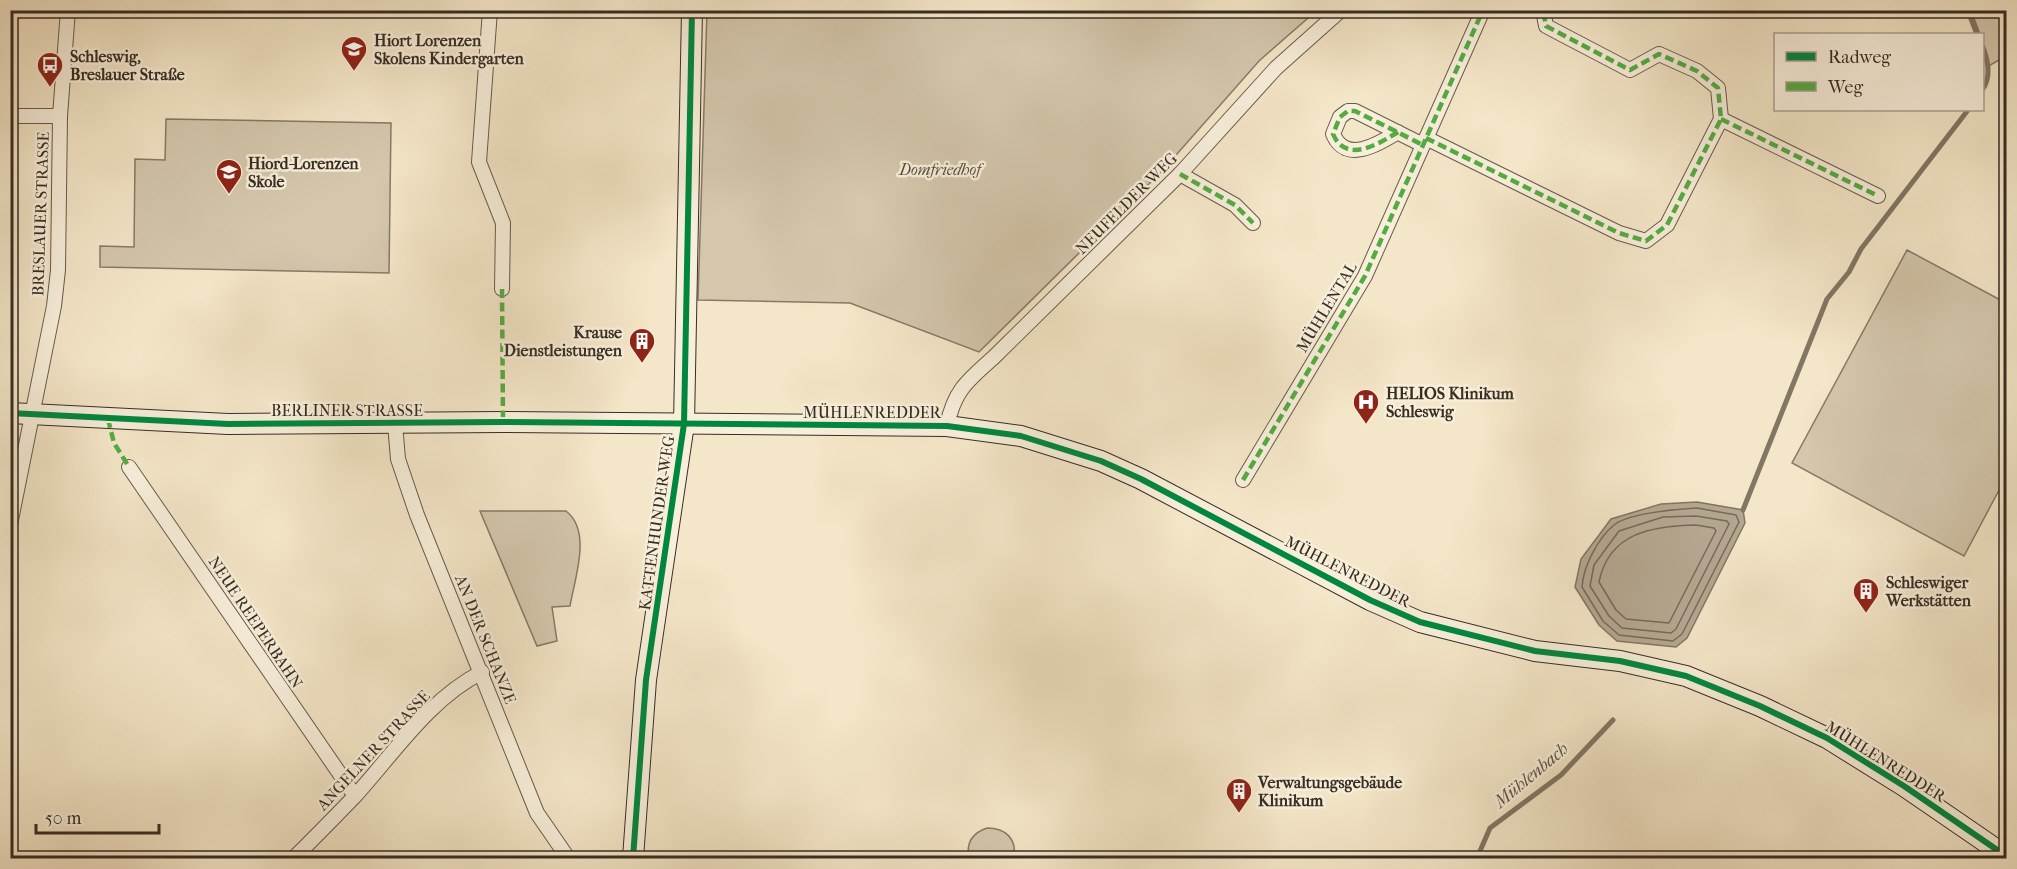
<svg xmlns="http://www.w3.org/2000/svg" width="2017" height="869" font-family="'IM FELL French Canon',serif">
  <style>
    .green { fill: #d4c7ac; stroke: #867a68; stroke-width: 1.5 }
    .water { fill: #b4a790; stroke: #827664; stroke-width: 1.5 }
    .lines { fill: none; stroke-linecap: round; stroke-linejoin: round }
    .shore { stroke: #766a5a; stroke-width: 1.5 }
    .stream { stroke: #827664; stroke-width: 5 }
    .street-casing { stroke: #665b4c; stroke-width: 16 }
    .secondary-casing { stroke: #372d23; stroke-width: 22 }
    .street { stroke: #f8efdb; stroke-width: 14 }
    .secondary { stroke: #f8efdb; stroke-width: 20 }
    .quiet { stroke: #55ab43; stroke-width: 4.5; stroke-dasharray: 9 4.5; stroke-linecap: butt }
    .cycleway-casing { stroke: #f8efdb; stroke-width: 10 }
    .cycleway { stroke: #00873e; stroke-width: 6 }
    .labels { text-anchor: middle; stroke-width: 5; stroke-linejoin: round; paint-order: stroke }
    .poi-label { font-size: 16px; font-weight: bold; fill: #372d23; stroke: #f8efdb; text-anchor: start }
    .park-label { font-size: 16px; font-style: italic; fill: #564c3e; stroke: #f8efdb }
    .street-label { font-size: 16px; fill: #372d23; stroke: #f8efdb }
    .water-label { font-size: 18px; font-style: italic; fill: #5c5244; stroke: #f8efdb }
  </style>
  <rect width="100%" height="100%" fill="#f4e6c8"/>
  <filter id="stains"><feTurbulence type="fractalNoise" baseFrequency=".00333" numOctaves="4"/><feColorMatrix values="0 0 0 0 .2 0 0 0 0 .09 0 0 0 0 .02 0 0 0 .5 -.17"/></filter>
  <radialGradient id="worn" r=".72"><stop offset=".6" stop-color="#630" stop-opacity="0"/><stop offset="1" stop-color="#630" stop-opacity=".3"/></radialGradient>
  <g class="green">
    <path d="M707,11V10L1316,11L1259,61L1162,171L979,352L850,303L698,300Z"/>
    <path d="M1966,11H2006V56L1987,67L1983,55L1982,34H1975Z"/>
    <path d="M166,119L391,123L389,273L100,267V246L134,247L135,159L165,160Z"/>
    <path d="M1907,250L2006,303V477L1964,556L1792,463Z"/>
    <path d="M480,511H566C592,531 575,577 570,606L552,607L557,641L537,646Z"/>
    <path d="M987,828C1006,828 1017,839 1014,858H969C966,843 972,833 987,828Z"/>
  </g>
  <path class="water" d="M1697,502L1743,510L1745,523L1687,638L1676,647L1617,641L1599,625L1575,587L1581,559L1611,519L1661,504Z"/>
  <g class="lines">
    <g class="shore">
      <path d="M1697,508L1736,515L1739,522L1682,634L1673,641L1619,635L1603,621L1582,587C1583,567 1598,538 1614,525C1629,513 1678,509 1697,508Z"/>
      <path d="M1696,516L1727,521L1729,524L1676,629L1671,633L1622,628L1609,616L1590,586L1594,565L1619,531L1663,517Z"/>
      <path d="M1696,525L1714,528L1716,531L1669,623L1626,619L1616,610L1599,582C1609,532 1653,526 1696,525Z"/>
    </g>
    <g class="stream">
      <path d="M1969,10L1978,34"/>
      <path d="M1982,45C1988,59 1992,78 1982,90"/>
      <path d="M1743,510L1827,299L1849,272L1861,249L1968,110"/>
      <path d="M1477,858L1490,828L1561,775L1613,720"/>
    </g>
    <g class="street-casing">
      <g id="street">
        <path d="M490,10L479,162L503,223L502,289"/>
        <path d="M10,116H60"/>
        <path d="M1721,119L1878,196"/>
        <path d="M1398,132C1380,143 1346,165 1333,134L1340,117L1348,111H1355L1423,145"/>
        <path d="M1426,138L1619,233L1646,241L1667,225L1721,119L1718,88L1697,71L1659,54L1630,70L1546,26L1543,10"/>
        <path d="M1180,174L1235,205L1253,223"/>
        <path d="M395,424L398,459L417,515L537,813L568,858"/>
        <path d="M947,426C954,391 967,381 993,358L1180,174L1276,68L1341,10"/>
        <path d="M129,467L355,796"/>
        <path d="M1243,480L1365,276L1483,10"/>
        <path d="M10,525L54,306L58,270L60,116L68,10"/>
        <path d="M294,858C314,838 335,817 355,796C395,752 428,700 482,672"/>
      </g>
    </g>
    <g class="secondary-casing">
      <g id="secondary">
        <path d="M10,413L228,424L503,422L947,426L1021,436L1101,461L1141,479L1370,600L1420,622L1535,651L1620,661L1686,676L1760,706L1827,738L1904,786L2006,856"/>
        <path d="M633,858L646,680L684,424L692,10"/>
      </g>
    </g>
    <use href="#street" class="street"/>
    <use href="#secondary" class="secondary"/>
    <g class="quiet">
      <path d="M1721,119L1878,196"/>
      <path d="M1398,132C1380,143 1346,165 1333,134L1340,117L1348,111H1355L1423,145"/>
      <path d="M1426,138L1619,233L1646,241L1667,225L1721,119L1718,88L1697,71L1659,54L1630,70L1546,26L1543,10"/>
      <path d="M1180,174L1235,205L1253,223"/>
      <path d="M502,289L503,422"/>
      <path d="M108,419L114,443L129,467"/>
      <path d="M1243,480L1365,276L1483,10"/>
    </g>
    <g class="cycleway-casing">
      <g id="cycleway">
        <path d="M10,413L228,424L503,422L947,426L1021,436L1101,461L1141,479L1370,600L1420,622L1535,651L1620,661L1686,676L1760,706L1827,738L1904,786L2006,856"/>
        <path d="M633,858L646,680L684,424L692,10"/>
      </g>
    </g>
    <use href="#cycleway" class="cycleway"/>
  </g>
  <defs>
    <g id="school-pin" transform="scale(1.35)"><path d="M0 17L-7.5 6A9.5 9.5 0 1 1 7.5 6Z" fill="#8f2418" stroke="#f8efdb"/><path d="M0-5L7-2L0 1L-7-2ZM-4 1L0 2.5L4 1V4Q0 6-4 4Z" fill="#fff"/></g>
    <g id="bus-pin" transform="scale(1.35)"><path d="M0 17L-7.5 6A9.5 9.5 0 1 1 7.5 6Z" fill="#8f2418" stroke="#f8efdb"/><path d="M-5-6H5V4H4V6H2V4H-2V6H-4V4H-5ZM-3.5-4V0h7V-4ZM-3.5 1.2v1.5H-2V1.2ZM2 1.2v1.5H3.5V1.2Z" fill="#fff"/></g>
    <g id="building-pin" transform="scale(1.35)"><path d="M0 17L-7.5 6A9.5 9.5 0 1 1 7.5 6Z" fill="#8f2418" stroke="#f8efdb"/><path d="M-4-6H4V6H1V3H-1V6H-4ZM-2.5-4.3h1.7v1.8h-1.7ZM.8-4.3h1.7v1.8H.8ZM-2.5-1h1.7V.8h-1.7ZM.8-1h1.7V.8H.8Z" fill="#fff"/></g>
    <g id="hospital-pin" transform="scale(1.35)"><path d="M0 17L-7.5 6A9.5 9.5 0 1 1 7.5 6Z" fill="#8f2418" stroke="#f8efdb"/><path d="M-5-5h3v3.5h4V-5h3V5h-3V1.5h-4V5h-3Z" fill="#fff"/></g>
  </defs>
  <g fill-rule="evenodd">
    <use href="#school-pin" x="354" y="49"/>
    <use href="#bus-pin" x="50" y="65"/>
    <use href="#school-pin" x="229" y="172"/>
    <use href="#building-pin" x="642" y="341"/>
    <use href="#hospital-pin" x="1366" y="402"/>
    <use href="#building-pin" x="1866" y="591"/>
    <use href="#building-pin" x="1239" y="791"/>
  </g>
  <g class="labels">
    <g class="poi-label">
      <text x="374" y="46">Hiort Lorenzen<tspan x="374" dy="18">Skolens Kindergarten</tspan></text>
      <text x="70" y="62">Schleswig,<tspan x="70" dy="18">Breslauer Straße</tspan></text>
      <text x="248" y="169">Hiord-Lorenzen<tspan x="248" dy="18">Skole</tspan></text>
      <text x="622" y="338" text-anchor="end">Krause<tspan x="622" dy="18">Dienstleistungen</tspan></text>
      <text x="1386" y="399">HELIOS Klinikum<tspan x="1386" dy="18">Schleswig</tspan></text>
      <text x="1886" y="588">Schleswiger<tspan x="1886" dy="18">Werkstätten</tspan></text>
      <text x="1258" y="788">Verwaltungsgebäude<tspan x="1258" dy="18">Klinikum</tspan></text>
    </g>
    <g class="park-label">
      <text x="940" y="175">Domfriedhof</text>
    </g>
    <g class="street-label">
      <text transform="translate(1126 203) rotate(-45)" y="6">NEUFELDER WEG</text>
      <text transform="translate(40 214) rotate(-88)" y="6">BRESLAUER STRASSE</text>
      <text transform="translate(1326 307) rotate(-59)" y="6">MÜHLENTAL</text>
      <text x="347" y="416">BERLINER STRASSE</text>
      <text x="872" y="418">MÜHLENREDDER</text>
      <text transform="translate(656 523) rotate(-82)" y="6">KATTENHUNDER WEG</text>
      <text transform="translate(1348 571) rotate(27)" y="6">MÜHLENREDDER</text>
      <text transform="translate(256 622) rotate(56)" y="6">NEUE REEPERBAHN</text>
      <text transform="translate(486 639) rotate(68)" y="6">AN DER SCHANZE</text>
      <text transform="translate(373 750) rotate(-47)" y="6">ANGELNER STRASSE</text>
      <text transform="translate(1886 761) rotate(32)" y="6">MÜHLENREDDER</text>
    </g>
    <g class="water-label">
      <text transform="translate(1531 775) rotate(-40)" y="6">Mühlenbach</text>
    </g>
  </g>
  <rect width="2017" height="869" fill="none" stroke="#f4e6c8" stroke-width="36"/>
  <rect x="12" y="12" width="1993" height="845" fill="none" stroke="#372d23" stroke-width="3"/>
  <rect x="18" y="18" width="1981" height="833" fill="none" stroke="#372d23" stroke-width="1.5"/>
  <rect x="1774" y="33" width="210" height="78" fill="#f8efdb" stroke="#aba191" stroke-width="1.5"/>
  <rect x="1786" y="52" width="30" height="9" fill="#00873e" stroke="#aba191" stroke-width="1.5"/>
  <text x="1828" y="63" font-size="18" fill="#372d23">Radweg</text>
  <rect x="1786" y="82" width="30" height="9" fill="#55ab43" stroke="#aba191" stroke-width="1.5"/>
  <text x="1828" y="93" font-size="18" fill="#372d23">Weg</text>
  <path d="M36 824v9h123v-9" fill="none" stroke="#372d23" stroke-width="3"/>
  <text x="45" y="824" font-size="18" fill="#372d23" stroke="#f8efdb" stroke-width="4.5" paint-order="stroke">50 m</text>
  <rect width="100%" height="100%" filter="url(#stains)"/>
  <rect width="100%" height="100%" fill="url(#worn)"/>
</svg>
